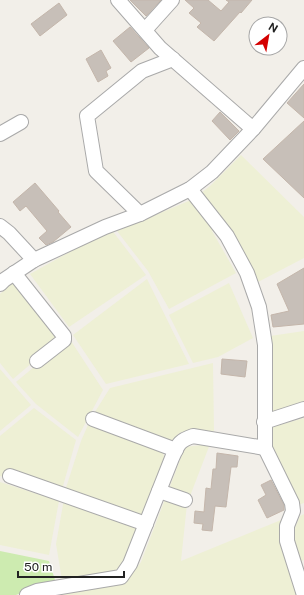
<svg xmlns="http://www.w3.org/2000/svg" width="304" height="595" font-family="'Public Sans',sans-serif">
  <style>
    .farmland { fill: #eef0d5 }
    .grass { fill: #cdebb0 }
    .building { fill: #c7bfb8; stroke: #c4b6ab }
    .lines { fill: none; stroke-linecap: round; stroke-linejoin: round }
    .minor-casing { stroke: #a9a9a9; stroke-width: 16 }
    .minor { stroke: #fff; stroke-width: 14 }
  </style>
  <rect width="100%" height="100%" fill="#f2efe9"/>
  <g class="farmland">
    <path d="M241,155L304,217V258L258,282L201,193L210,186Z"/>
    <path d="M191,200L217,228L212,231L236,273L169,309L148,271L117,231Z"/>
    <path d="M111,229L146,275L69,327L30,274Z"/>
    <path d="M21,274L65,335L13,379L0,363V294Z"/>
    <path d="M147,279L189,364L106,384L73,335Z"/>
    <path d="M229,283L253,338L218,357L193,363L169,315Z"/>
    <path d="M304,331V402L268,414L270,336Z"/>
    <path d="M69,338L103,390L78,437L36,404L16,382Z"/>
    <path d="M213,363L214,431L181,432L167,445L93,415L110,388Z"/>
    <path d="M0,369L31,405L0,431Z"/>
    <path d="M34,408L76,440L61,493L0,476V436Z"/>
    <path d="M91,418L162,447L164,457L141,521L64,494L81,441Z"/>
    <path d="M304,418V503L298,505L270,454L272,427Z"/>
    <path d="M210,444L187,504L181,561L286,518L297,595H54L125,583L141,562L185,447Z"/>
    <path d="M0,482L59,501L49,555L0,545Z"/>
    <path d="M64,499L138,525L131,546L121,567L105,576L62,580L56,544Z"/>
    <path d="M304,514V560L298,562L291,537L300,516Z"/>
  </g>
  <path class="grass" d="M0,551L49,561L55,580L16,595H0Z"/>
  <g class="building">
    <path d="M130,0H161L146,16Z"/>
    <path d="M185,0H208L221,11L229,2L226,0H252L241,13L240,12L214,41L197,27L201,23L189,13L194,8Z"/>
    <path d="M59,3L67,15L40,36L31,24Z"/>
    <path d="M130,27L149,48L131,62L113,41Z"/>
    <path d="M101,50L111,68L106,71L108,76L98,82L86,59Z"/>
    <path d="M304,84V118L287,103Z"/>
    <path d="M220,112L239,131L230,140L212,121Z"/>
    <path d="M304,121V198L263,159Z"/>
    <path d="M35,183L59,211L58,212L71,227L53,242L46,245L39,238L47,231L26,206L20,211L13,202Z"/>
    <path d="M304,268V324L273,327L271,315L289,311L277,284Z"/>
    <path d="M222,359L247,361L245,377L221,374Z"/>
    <path d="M217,453L238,456L237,467H231L226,507L215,506L212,531L202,530L203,524L194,523L195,511L204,512L206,488L211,489L213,469H216Z"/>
    <path d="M271,480L284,505V510L267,518L258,500L266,495L261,485Z"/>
  </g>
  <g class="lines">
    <g class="minor-casing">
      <g id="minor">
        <path d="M118,0L160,48L253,129"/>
        <path d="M145,30L172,0"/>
        <path d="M0,134L21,122"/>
        <path d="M190,189L227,236L247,273L259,307L265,345V448L292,503L293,511L287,526V541L304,595"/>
        <path d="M140,214L96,171L87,116L142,71L173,59"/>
        <path d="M0,226L9,233L34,260"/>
        <path d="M14,273L64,336V340L37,361"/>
        <path d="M0,284L4,280L34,260L105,227L140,214L190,189L212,172L253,129L304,68"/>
        <path d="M93,419L176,450"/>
        <path d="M264,422L304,409"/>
        <path d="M10,476L146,524"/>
        <path d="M159,491L185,500"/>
        <path d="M27,595L37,591L121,577L130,564L172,458C178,445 178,441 193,436L265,448"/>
      </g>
    </g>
    <use href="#minor" class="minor"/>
  </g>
  <g transform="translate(268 36) rotate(31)"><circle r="19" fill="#ffffff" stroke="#a7a7a7"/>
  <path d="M0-3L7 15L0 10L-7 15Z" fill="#d40000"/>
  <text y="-6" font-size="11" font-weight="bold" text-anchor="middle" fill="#222222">N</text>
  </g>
  <path d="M18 571v6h106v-6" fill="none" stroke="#222222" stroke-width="2"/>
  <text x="24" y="571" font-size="12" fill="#222222" stroke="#ffffff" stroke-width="3" paint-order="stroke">50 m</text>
</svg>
